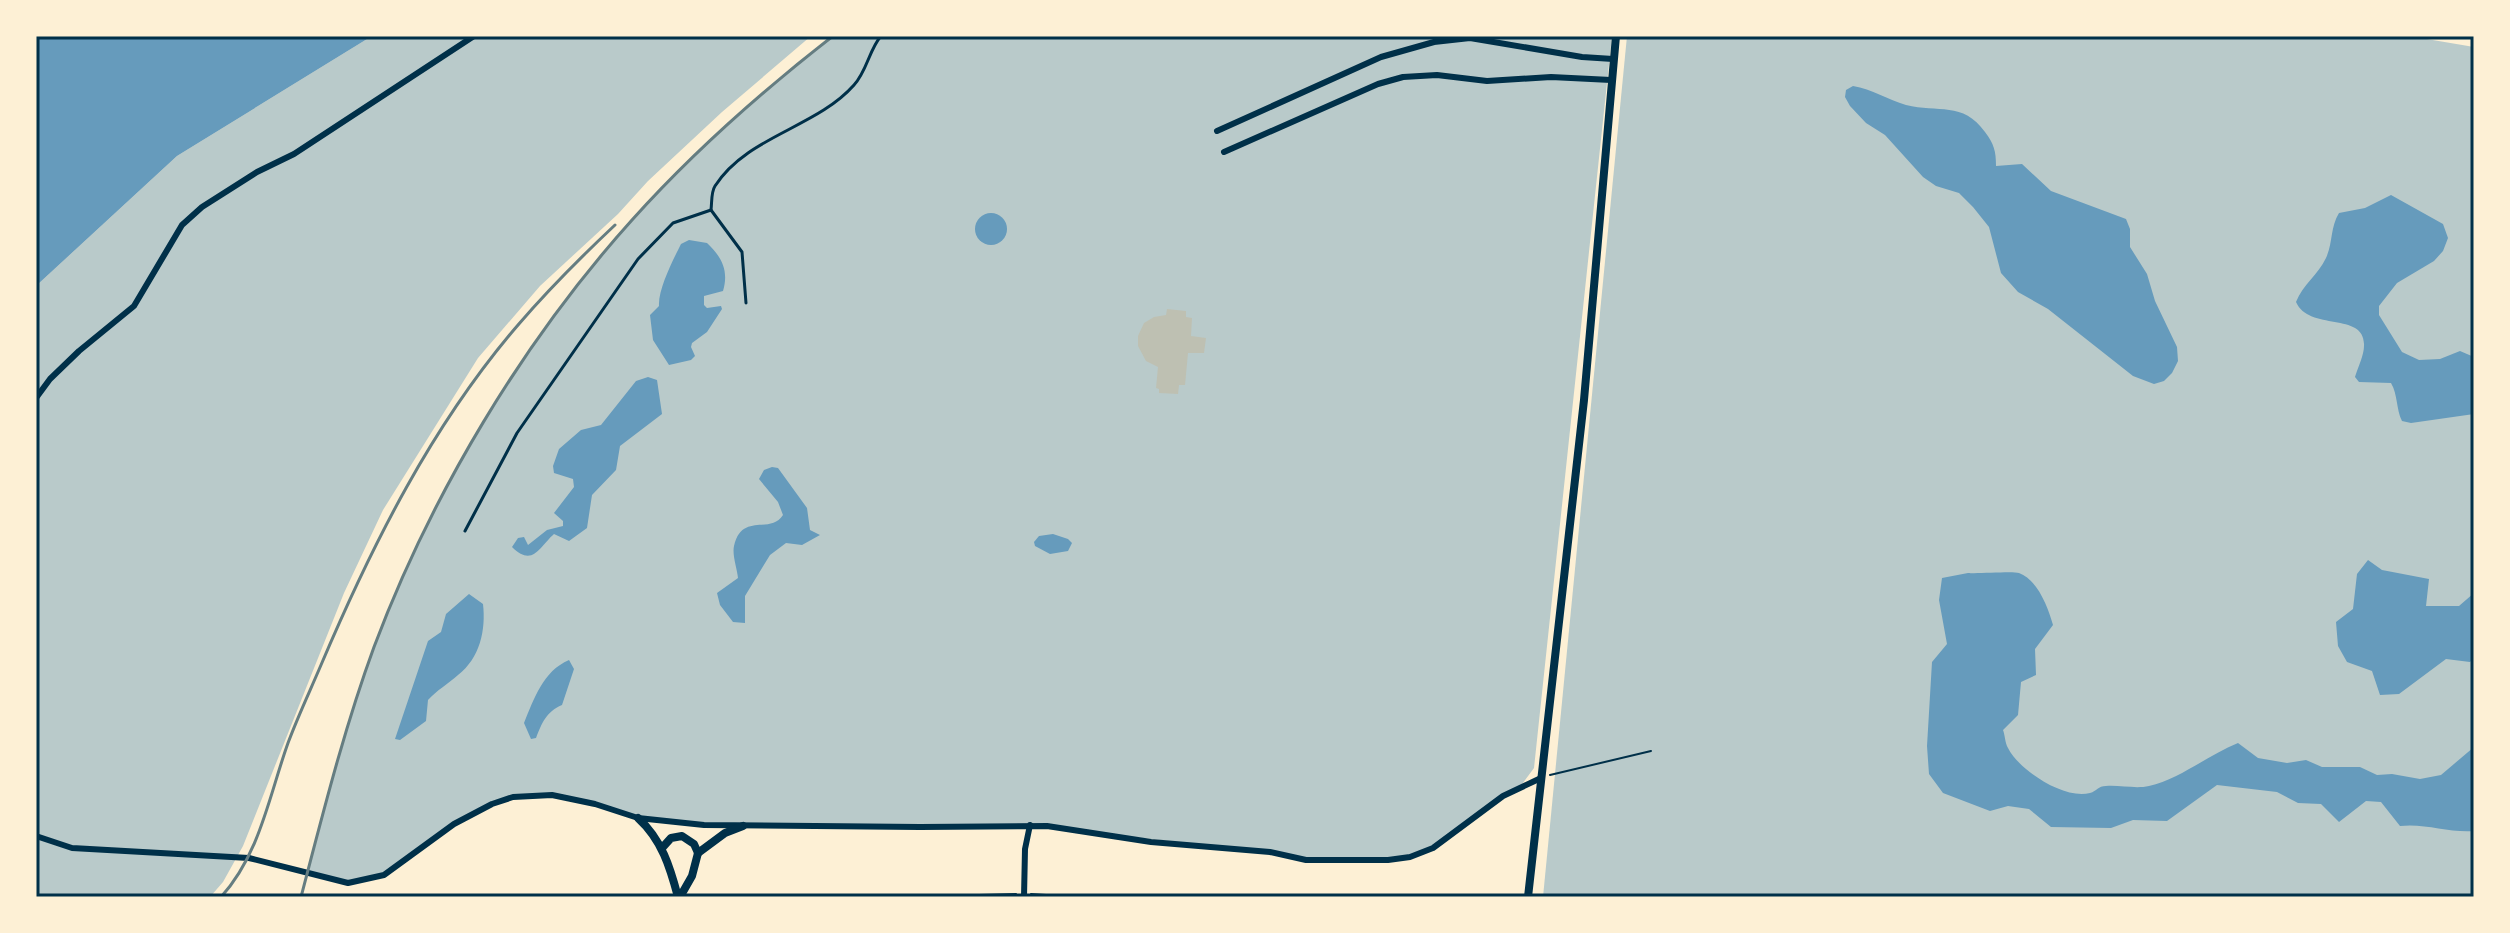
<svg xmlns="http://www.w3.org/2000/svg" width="2510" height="933" font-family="Commissioner,sans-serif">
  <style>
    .green { fill: #b9caca }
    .water { fill: #669bbc }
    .building { fill: #bec0b2 }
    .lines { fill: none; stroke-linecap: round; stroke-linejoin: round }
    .path { stroke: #003049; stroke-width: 2 }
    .service { stroke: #003049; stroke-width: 3 }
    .minor { stroke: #003049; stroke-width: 6 }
    .tertiary { stroke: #003049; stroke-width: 8 }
    .rail { stroke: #657d81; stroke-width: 3 }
    .neatline { fill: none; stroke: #003049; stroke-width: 3 }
  </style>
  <rect width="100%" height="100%" fill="#fdf0d5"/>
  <g class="green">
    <path d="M372,36H811L722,112L648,181L618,214L540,286L478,358L383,510L344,593L243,846L223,882L210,897H36V286L177,156Z"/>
    <path d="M833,36H1612L1534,768L1520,787L1433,848L1410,857L1306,860L1255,851L1030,825L682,823L638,818L569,798L531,795L492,804L454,824L384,875L348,883L307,872C327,796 347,720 374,646C432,493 523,342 632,219C693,152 761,92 833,36Z"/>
    <path d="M1627,36H2409L2474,47V897H1543Z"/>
  </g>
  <g class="water">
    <path d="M36,36H372L177,156L36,286Z"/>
    <path d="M1853,86C1872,89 1888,100 1906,105C1938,113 1963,101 1985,132C1994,144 1996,151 1996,166L2022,164L2051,191L2126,219L2130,229V247L2147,274L2155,301L2177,347L2178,361L2172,373L2164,381L2154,384L2133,376L2048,309L2018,292L2001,273L1989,227L1973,207L1959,193L1936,186L1923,177L1885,135L1866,123L1850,106L1845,97L1846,90Z"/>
    <path d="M2391,195L2443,224L2448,238L2443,251L2434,261L2397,283L2379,306V315L2402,352L2419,360L2440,359L2460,351L2474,357V414L2411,423L2402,421C2396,409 2398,395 2391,383L2359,382L2355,377C2358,367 2364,355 2364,346C2366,311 2309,332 2296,302C2303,284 2318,275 2326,258C2333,243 2330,228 2339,213L2365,208Z"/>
    <circle cx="991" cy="229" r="16"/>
    <path d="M689,240L707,243C722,257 729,271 723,291L704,296V305L707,308L721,306L722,309L707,332L692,343L691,347L695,356L691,360L669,365L653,340L650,315L659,306C658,289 673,260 681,244Z"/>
    <path d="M648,377L657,380L662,414L620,446L616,470L592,495L587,528L569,541L554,534C540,546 533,568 512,547L518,538L524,537L528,545L547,530L563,526V521L554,513L574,487L573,479L554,473L553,466L559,449L581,430L601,425L636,381Z"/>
    <path d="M772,467L778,468L807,508L810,530L820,535L802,545L786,543L770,555L745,596V623L733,622L720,605L717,593L738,578C737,568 732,555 734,546C742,512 770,535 783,515L778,502L759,479L764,470Z"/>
    <path d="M1053,534L1068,539L1072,543L1068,551L1050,554L1035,546L1034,542L1039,536Z"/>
    <path d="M2368,560L2382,570L2429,579L2426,606H2459L2474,593V658L2470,662L2446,659L2399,694L2380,695L2372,671L2347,662L2338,646L2336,622L2353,609L2357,574Z"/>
    <path d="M1968,573C1978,574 2012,571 2019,573C2038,580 2048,608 2053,625L2035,649L2036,675L2021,682L2018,715L2003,730C2005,735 2005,743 2008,748C2019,770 2064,800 2090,793C2097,791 2098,786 2106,786C2120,785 2136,789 2149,786C2180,779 2208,755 2238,743L2258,758L2287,763L2306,760L2322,767H2360L2377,775L2392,774L2420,779L2441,775L2474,747V831C2449,833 2425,823 2400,826L2381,802L2366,801L2339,822L2321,804L2298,803L2277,792L2217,785L2167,821L2133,820L2111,828L2051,827L2029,809L2008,806L1990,811L1943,793L1929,774L1927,746L1932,662L1947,644L1939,600L1942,578Z"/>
    <path d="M469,594L483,604C486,630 480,658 458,675C448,684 437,690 428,700L426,721L400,740L395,739L428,641L441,632L446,614Z"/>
    <path d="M569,660L574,669L562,705C546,712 542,723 536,738L531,739L524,723C534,699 543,671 569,660Z"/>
  </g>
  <path class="building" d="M1167,309L1186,311V317L1192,318L1191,336L1206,338L1204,353H1188L1185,385H1179L1178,394L1159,393V389L1156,388L1158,367L1146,361L1138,346V336L1144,323L1154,317L1166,315Z"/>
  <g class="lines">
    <g class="path">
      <path d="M1550,775L1651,751"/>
      <path d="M1031,894L1076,897"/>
      <path d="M906,897L1016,894"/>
    </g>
    <g class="service">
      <path d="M711,210C712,202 711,192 715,186C747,136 816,128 854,85C867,71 869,50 881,36"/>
      <path d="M465,531L517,433L638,259L673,223L711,210L742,252L746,303"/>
    </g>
    <g class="minor">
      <path d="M1217,131L1381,57L1434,42L1470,38L1582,57L1613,59"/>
      <path d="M1224,152L1378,84L1403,77L1437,75L1487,81L1551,77L1611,80"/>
      <path d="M36,398L50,379L79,351L134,306L182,225L202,207L257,172L294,154L474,36"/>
      <path d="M36,836L72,848L249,858L348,883L384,875L454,824L492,804L513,797L552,795L595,804L638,818L704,825L920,827L1047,826L1151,842L1270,852L1306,860H1388L1410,857L1433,848L1503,796L1541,778"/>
      <path d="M1024,897L1025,849L1030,825"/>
    </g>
    <g class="tertiary">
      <path d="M638,818C662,840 670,867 678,897"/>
      <path d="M662,848L671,838L682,836L694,844L698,853"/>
      <path d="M680,897L692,876L698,853L725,833L743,826"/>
      <path d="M1528,897L1584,400L1616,36"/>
    </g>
    <g class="rail">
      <path d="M221,897C260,854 269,796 288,743C298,716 310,691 321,665C372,545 432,425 518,325C548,290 581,257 615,225"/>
      <path d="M301,897C323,813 344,729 374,647C431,495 523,341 632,220C693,152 761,92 833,36"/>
    </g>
  </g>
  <rect width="2510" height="933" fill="none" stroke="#fdf0d5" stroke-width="76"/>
  <rect x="38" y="38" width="2434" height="857" class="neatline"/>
</svg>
